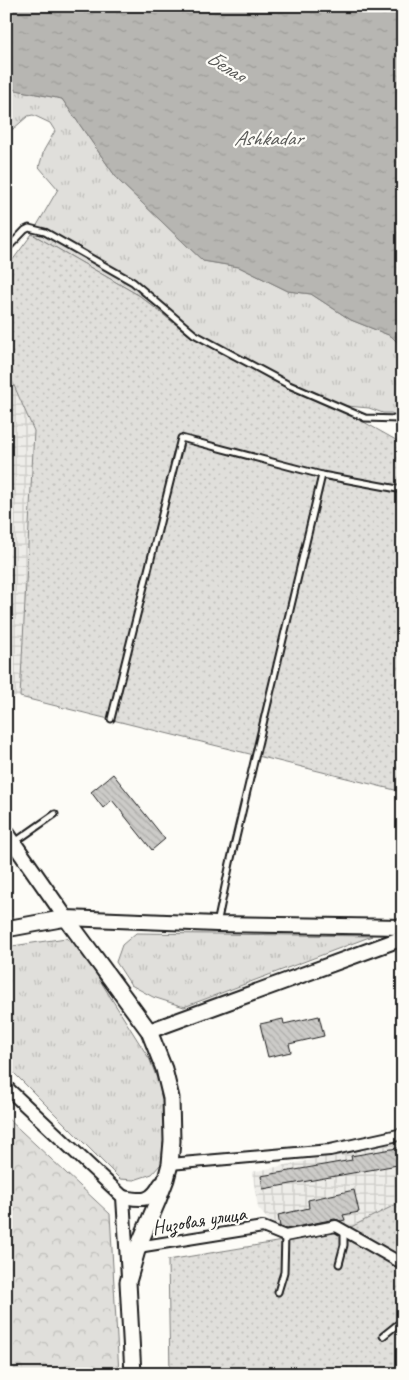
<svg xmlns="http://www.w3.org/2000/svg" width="409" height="1380" font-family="Caveat,sans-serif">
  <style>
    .industrial { fill: url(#industrial-grid) }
    .grass { fill: url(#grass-tufts); stroke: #7e7e7c }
    .forest { fill: url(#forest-crowns); stroke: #7e7e7c }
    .park { fill: url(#park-dots); stroke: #7e7e7c }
    .water { fill: url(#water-ripples); stroke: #797876 }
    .building { fill: url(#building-back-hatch); stroke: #1c1c1c }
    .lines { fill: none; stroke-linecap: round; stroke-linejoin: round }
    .service-casing { stroke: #1c1c1c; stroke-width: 9 }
    .minor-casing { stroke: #1c1c1c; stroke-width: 14 }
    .tertiary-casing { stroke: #1c1c1c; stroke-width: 16 }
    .secondary-casing { stroke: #1c1c1c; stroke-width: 18 }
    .primary-casing { stroke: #1c1c1c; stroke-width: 19 }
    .service { stroke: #fdfcf7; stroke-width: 5 }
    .minor { stroke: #fdfcf7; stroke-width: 10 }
    .tertiary { stroke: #fdfcf7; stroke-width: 12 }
    .secondary { stroke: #fdfcf7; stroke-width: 14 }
    .primary { stroke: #fdfcf7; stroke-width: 15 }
    .labels { text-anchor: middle; stroke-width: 4.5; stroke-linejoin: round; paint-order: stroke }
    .street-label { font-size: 20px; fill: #1c1c1c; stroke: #fdfcf7 }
    .water-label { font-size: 21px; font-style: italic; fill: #5a5a58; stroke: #fdfcf7 }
  </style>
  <defs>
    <pattern id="industrial-grid" width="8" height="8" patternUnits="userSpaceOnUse" patternTransform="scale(1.25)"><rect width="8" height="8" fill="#eeede9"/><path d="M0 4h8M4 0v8" fill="none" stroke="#cccbc7"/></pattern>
    <pattern id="grass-tufts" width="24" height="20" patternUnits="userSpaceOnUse" patternTransform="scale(1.25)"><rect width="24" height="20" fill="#e0dfdb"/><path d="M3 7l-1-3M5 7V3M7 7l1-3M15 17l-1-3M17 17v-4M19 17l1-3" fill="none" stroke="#c0bfbb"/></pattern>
    <pattern id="forest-crowns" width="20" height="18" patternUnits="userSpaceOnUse" patternTransform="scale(1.25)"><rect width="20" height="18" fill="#e0dfdb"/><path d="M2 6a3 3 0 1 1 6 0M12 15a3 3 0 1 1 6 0" fill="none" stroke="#c0bfbb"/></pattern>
    <pattern id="park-dots" width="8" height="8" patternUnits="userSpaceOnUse" patternTransform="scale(1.25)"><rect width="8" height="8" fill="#e0dfdb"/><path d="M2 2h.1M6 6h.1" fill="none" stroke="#c0bfbb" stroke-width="1.8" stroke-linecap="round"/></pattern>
    <pattern id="water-ripples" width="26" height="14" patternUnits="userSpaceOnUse" patternTransform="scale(1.25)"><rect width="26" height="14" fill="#b7b6b2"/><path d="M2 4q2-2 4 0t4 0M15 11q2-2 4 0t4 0" fill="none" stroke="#9d9c98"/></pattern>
    <pattern id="building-back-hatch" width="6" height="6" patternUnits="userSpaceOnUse" patternTransform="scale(1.25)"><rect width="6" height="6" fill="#cccbc8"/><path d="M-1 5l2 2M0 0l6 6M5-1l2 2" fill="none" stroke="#afaeab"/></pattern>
  </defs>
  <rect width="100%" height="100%" fill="#fdfcf7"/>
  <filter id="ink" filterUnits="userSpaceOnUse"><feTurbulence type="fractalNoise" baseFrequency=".02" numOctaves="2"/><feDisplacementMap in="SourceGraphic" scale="10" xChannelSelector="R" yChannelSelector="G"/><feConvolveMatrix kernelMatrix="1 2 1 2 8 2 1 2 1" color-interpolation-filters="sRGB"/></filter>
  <g filter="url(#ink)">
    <g class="industrial">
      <path d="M6,377L12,381L34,431L20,697H6Z"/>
      <path d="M403,1141V1201L343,1231L288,1240L270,1222L258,1208L252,1172Z"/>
    </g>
    <g class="grass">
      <path d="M6,88L62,99L118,180L203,261L239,267L288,291L311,294L351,320L391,336L403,348V417L391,413H383L369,408L347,406L339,408L289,388L190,336L140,296L32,234L58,189L39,167L44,150L55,131L50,123L33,115L28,116L13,129H6Z"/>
      <path d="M136,933L372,936L184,1007L153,997L131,985L116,962L122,945Z"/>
      <path d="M66,938L79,947L150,1060L162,1092L164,1137L161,1164L152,1174L134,1180L120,1179L6,1065V947Z"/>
    </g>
    <path class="forest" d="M6,1117L110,1214L119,1374H6Z"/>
    <g class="park">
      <path d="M32,234L140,296L190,336L289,388L339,408L403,444V792L20,697L34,431L12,381L6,377V269Z"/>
      <path d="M403,1201V1374H170L168,1260L343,1231Z"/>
    </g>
    <path class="water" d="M6,6H383L387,10L403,6V348L391,336L351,320L311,294L288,291L239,267L203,261L118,180L62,99L6,88Z"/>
    <g class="building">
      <path d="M113,774L165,839L152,850L112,800L103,808L91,792Z"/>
      <path d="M319,1016L324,1036L289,1044L291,1052L268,1057L260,1024L283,1019L284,1024Z"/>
      <path d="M403,1147V1164L263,1189L261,1176L352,1160L351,1156Z"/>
      <path d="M354,1190L359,1212L343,1215L345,1220L341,1221L335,1219L286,1229L280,1227L278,1215L309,1208L308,1200Z"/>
    </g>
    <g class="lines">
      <g class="service-casing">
        <g id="service">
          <path d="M6,250L25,230L29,228L45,232L133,282L194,334L289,385L365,418L398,419L403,424"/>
          <path d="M322,475L403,490"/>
          <path d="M111,719L181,438L322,475L230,863L217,924"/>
          <path d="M15,842L55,814"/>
          <path d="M339,1264L344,1245V1231"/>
          <path d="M278,1292L284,1272L285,1236"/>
          <path d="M383,1336L403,1320"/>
        </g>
      </g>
      <g class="minor-casing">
        <g id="minor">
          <path d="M170,1164L330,1150L403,1134"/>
          <path d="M138,1247L263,1227L285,1236L336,1226L403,1264"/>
        </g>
      </g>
      <g class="tertiary-casing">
        <g id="tertiary">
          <path d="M6,1087L123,1197L128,1277"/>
          <path d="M123,1197C141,1200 150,1203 160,1184"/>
        </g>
      </g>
      <g class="secondary-casing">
        <g id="secondary">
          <path d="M6,832L66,918L217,924L403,927"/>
          <path d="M149,1031L403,938"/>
        </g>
      </g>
      <g class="primary-casing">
        <path id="primary" d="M6,929L66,918L149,1031L164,1069L171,1098L172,1141L170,1164L166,1179L158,1200L138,1247L128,1282L133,1374"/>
      </g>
      <use href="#service" class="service"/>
      <use href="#minor" class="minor"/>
      <use href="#tertiary" class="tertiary"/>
      <use href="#secondary" class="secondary"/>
      <use href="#primary" class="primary"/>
    </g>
  </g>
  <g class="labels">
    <g class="street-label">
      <text transform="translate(199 1220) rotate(-9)" y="7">Низовая улица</text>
    </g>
    <g class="water-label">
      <text transform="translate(226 66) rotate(31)" y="7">Белая</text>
      <text x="268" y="145">Ashkadar</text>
    </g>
  </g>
  <rect width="409" height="1380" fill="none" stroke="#fdfcf7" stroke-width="25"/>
  <rect x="12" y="12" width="384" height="1355" fill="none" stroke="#1c1c1c" stroke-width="2" filter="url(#ink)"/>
</svg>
